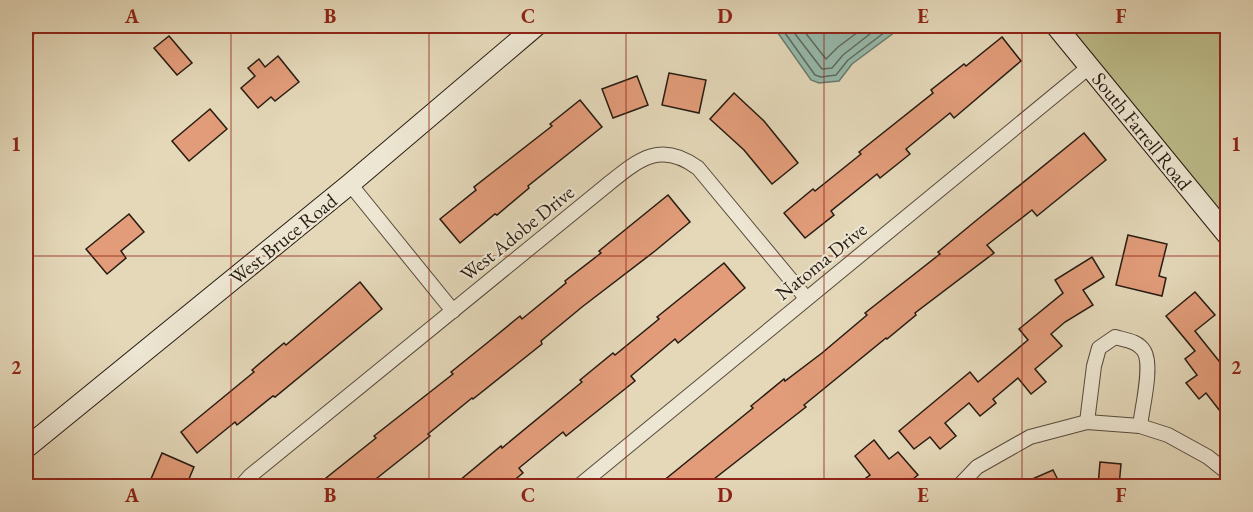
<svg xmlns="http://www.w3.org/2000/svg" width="1253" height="512" font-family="'EB Garamond',serif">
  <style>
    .green { fill: #bcbc8a; stroke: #726c4e; stroke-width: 1.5 }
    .water { fill: #96baac; stroke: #6a7a6e; stroke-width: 1.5 }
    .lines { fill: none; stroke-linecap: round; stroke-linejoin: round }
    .shore { stroke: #5e6a5f; stroke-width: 1.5 }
    .building { fill: #e29c79; stroke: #271b12; stroke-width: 1.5 }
    .street-casing { stroke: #564a3c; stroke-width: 16 }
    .secondary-casing { stroke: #271b12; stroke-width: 22 }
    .street { stroke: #ede6d2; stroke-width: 14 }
    .secondary { stroke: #ede6d2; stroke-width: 20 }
    .grid { fill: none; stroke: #8f2418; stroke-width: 1.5; stroke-opacity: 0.55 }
    .labels { text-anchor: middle; stroke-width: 4.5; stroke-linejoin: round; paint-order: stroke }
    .street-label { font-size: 20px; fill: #271b12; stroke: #ede6d2 }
    .neatline { fill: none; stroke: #8f2418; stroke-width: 2 }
    .grid-label { font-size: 20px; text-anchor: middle; font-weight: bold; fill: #8f2418 }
  </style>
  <rect width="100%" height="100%" fill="#e4d8b9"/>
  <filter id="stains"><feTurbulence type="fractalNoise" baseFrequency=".00333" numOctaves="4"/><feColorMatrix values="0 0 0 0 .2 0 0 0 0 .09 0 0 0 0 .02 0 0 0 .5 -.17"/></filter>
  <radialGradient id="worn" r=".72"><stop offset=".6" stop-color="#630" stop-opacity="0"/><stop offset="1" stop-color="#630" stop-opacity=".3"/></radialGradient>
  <path class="green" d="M1069,26H1227V220Z"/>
  <path class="water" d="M773,26H903L852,64L839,81L819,83L811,80Z"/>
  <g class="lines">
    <g class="shore">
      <path d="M780,26L815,75L821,77L836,75L848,60L893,26"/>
      <path d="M789,26L822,69L832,68L843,55L880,26"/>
      <path d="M800,26L826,59L838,47L866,26"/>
    </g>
  </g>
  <g class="building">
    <path d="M169,36L192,63L177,75L154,48Z"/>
    <path d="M1002,37L1021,61L954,118L950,113L906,149L910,154L880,178L877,174L831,211L834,215L805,238L784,213L813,189L815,191L861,154L859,152L933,93L931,90L964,64L966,66Z"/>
    <path d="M278,56L299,82L275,101L271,97L258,108L241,88L255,76L248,68L259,59L265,67Z"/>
    <path d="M669,73L706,80L699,113L662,105Z"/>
    <path d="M637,76L648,105L613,118L602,89Z"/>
    <path d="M734,93L764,121L798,163L772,184L744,150L710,119Z"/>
    <path d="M580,100L602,127L528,186L529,188L497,215L495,214L460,243L440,219L476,190L474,187L552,126L550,124Z"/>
    <path d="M210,109L227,129L189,161L172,141Z"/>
    <path d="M1084,133L1106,160L1037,216L1032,210L987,245L994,253L915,313L916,315L887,339L886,338L804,405L806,407L705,486H657L753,408L751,406L784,379L785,381L822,353L867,315L865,313L940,254L938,252L978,219Z"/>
    <path d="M668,195L690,222L655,251L582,307L541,341L542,344L473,399L472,398L428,434L430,436L367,486H316L376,438L374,436L453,374L451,372L487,343L520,316L522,319L566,283L565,281L601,253L599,251Z"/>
    <path d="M129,214L144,232L121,251L126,258L107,274L86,249Z"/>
    <path d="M1128,235L1167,244L1159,276L1166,278L1162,296L1116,285Z"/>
    <path d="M1092,257L1104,277L1083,290L1093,305L1065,322L1051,334L1062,346L1035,369L1046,382L1031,394L1018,378L993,399L996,403L980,416L969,403L945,423L956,436L940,449L930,437L914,449L899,431L970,372L978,382L1028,340L1019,329L1063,293L1055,280Z"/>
    <path d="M724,263L745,288L678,343L675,339L631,376L635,381L566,436L563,432L519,468L523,473L507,486H453L501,446L502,448L582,382L580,380L613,353L615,355L659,319L657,317Z"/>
    <path d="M360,282L382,309L275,397L273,396L237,425L235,422L197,453L181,432L254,372L252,370L284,343L286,345Z"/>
    <path d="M1195,292L1215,315L1195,331L1227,371V420L1206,393L1199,399L1186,383L1197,375L1185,359L1195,351L1166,316Z"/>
    <path d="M874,440L889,459L898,452L918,475L904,486H855L870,475L855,456Z"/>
    <path d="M162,453L194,467L186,486H148Z"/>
    <path d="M1100,462L1121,464L1119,486H1098Z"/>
    <path d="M1053,470L1061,486H1016Z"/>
  </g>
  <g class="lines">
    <g class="street-casing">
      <g id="street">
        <path d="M26,27L30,28"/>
        <path d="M350,184L453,311"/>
        <path d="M1087,422L1094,366L1099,348L1115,337C1125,340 1138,341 1144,351C1153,365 1142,408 1140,426"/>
        <path d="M241,486L250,476L607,185C638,160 660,140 698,168L806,298"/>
        <path d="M579,486L1089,67"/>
        <path d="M959,486L977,467L1030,437L1087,422L1140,426L1168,435L1208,457L1228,473"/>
      </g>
    </g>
    <g class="secondary-casing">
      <g id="secondary">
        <path d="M1056,26L1228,236"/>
        <path d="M26,448L350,184L536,26"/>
      </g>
    </g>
    <use href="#street" class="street"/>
    <use href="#secondary" class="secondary"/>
  </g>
  <path class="grid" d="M231,26V486M429,26V486M626,26V486M824,26V486M1022,26V486M26,256H1228"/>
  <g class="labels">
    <g class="street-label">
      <text transform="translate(1142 131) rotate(51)" y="7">South Farrell Road</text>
      <text transform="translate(517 233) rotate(-39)" y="7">West Adobe Drive</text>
      <text transform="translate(283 239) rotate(-39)" y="7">West Bruce Road</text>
      <text transform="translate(821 261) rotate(-39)" y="7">Natoma Drive</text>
    </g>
  </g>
  <rect width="1253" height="512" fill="none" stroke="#e4d8b9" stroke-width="66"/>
  <rect x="33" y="33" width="1187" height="446" class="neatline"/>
  <g class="grid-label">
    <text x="132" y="23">A</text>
    <text x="330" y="23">B</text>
    <text x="528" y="23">C</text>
    <text x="725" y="23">D</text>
    <text x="923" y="23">E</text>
    <text x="1121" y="23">F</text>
    <text x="16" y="151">1</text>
    <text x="1236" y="151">1</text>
    <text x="16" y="374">2</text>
    <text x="1236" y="374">2</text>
    <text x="132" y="502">A</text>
    <text x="330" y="502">B</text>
    <text x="528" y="502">C</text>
    <text x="725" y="502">D</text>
    <text x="923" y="502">E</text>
    <text x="1121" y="502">F</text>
  </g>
  <rect width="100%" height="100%" filter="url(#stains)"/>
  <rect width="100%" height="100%" fill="url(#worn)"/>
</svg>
